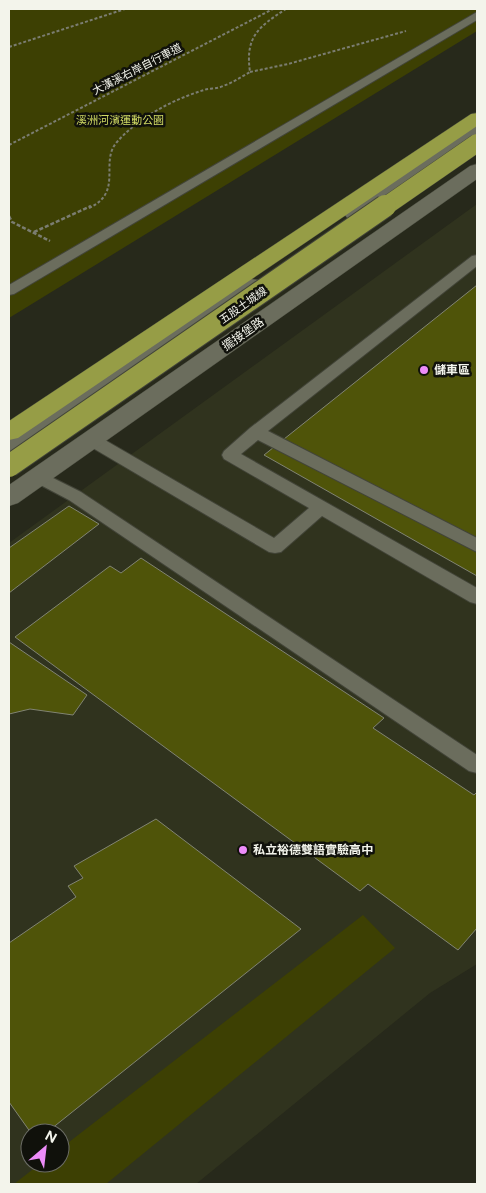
<svg xmlns="http://www.w3.org/2000/svg" width="486" height="1193" font-family="Figtree,'Noto Sans TC',sans-serif">
  <style>
    .built { fill: #30331e; fill-rule: evenodd }
    .green { fill: #3d4003 }
    .building { fill: #4f5409; stroke: #818473 }
    .lines { fill: none; stroke-linecap: round; stroke-linejoin: round }
    .lane-casing { stroke: #424438; stroke-width: 2 }
    .secondary-casing { stroke: #424438; stroke-width: 1 }
    .highway-casing { stroke: #424438; stroke-width: 1 }
    .path-far1 { stroke: #7b7d71; stroke-width: 2; stroke-dasharray: 3 2; stroke-linecap: butt }
    .path { stroke: #7b7d71; stroke-width: 2.5; stroke-dasharray: 4 2; stroke-linecap: butt }
    .lane { fill: #6b6d5d; fill-rule: evenodd }
    .secondary { fill: #6b6d5d; fill-rule: evenodd }
    .highway { fill: #969d46; fill-rule: evenodd }
    .highway-bridge-far1-casing { stroke: #424438; stroke-width: 19; stroke-linecap: butt }
    .highway-bridge-casing { stroke: #424438; stroke-width: 24; stroke-linecap: butt }
    .highway-bridge-far1 { stroke: #969d46; stroke-width: 18 }
    .highway-bridge { stroke: #969d46; stroke-width: 22 }
    .poi-dot { fill: #ed8cf9; stroke: #10110b; stroke-width: 2 }
    .labels { text-anchor: middle; stroke-width: 5; stroke-linejoin: round; paint-order: stroke }
    .far-street-label { font-size: 11px; fill: #f3f4eb; stroke: #10110b }
    .far-park-label { font-size: 11px; fill: #d1db64; stroke: #10110b }
    .street-label { font-size: 12px; fill: #f3f4eb; stroke: #10110b }
    .poi-label { font-size: 12px; font-weight: bold; fill: #f3f4eb; stroke: #10110b; text-anchor: start }
  </style>
  <rect width="100%" height="100%" fill="#27291b"/>
  <path class="built" d="M477,204V964L430,993L196,1184H9V543ZM30,1133H60V1163H30Z"/>
  <g class="green">
    <path d="M9,9H477V31L9,318Z"/>
    <path d="M363,915L395,948L106,1184H14L41,1163H60V1149Z"/>
  </g>
  <g class="building">
    <path d="M477,285V576L264,455Z"/>
    <path d="M69,506L99,524L9,593V548Z"/>
    <path d="M141,558L384,718L373,728L474,795L477,792V928L458,950L368,884L360,891L15,637L110,566L121,573Z"/>
    <path d="M9,642L87,695L73,715L30,709L9,714Z"/>
    <path d="M156,819L301,929L46,1133H31L9,1102V943L76,897L68,886L83,878L74,866Z"/>
  </g>
  <g class="lines">
    <g class="lane-casing">
      <g id="lane">
        <path d="M477,12V20L14,294L9,295V285Z"/>
        <path d="M477,255V266L268,431L477,538V552L258,440L241,454L477,588V604L470,602L322,516L281,552L275,553L269,552L86,444L84,440L86,436L92,434L98,436L274,538L309,508L224,459L222,455L224,451L250,428L472,256Z"/>
        <path d="M39,471L81,492L477,755V773L469,771L69,500L33,481L30,477L33,473Z"/>
      </g>
    </g>
    <g class="secondary-casing">
      <g id="secondary">
        <path d="M477,126V139L362,219L355,221L348,219L345,215L348,211L470,127Z"/>
        <path d="M477,164V179L18,503L9,506V485L470,166Z"/>
        <path d="M251,279L259,280L262,285L259,290L18,456L9,458V438L243,280Z"/>
      </g>
    </g>
    <g class="highway-casing">
      <path id="highway" d="M477,113V126L18,438L9,440V421L471,114Z"/>
    </g>
    <g class="path-far1">
      <path d="M9,47L125,9"/>
      <path d="M250,72L288,64L406,31"/>
      <path d="M9,145L273,9"/>
      <path d="M89,208C124,192 99,162 117,142C139,117 172,100 204,90C210,88 217,89 223,86C232,83 241,77 250,72C245,37 258,27 286,9"/>
    </g>
    <g class="path">
      <path d="M9,216L12,222L50,241"/>
      <path d="M34,232L91,206"/>
    </g>
    <use href="#lane" class="lane"/>
    <use href="#secondary" class="secondary"/>
    <use href="#highway" class="highway"/>
    <g class="highway-bridge-far1-casing">
      <path id="highway-bridge-far1" d="M383,208L477,143"/>
    </g>
    <g class="highway-bridge-casing">
      <path id="highway-bridge" d="M9,466L385,206"/>
    </g>
    <use href="#highway-bridge-far1" class="highway-bridge-far1"/>
    <use href="#highway-bridge" class="highway-bridge"/>
  </g>
  <g class="poi-dot">
    <circle cx="424" cy="370" r="5"/>
    <circle cx="243" cy="850" r="5"/>
  </g>
  <g class="labels">
    <g class="far-street-label">
      <text transform="translate(137 69) rotate(-27)" y="4">大漢溪右岸自行車道</text>
      <text transform="translate(243 305) rotate(-35)" y="4">五股土城線</text>
    </g>
    <g class="far-park-label">
      <text x="120" y="124">溪洲河濱運動公園</text>
    </g>
    <g class="street-label">
      <text transform="translate(243 334) rotate(-35)" y="4">擺接堡路</text>
    </g>
    <g class="poi-label">
      <text x="434" y="374">儲車區</text>
      <text x="253" y="854">私立裕德雙語實驗高中</text>
    </g>
  </g>
  <rect width="486" height="1193" fill="none" stroke="#f3f4eb" stroke-width="20"/>
  <g transform="translate(45 1148) rotate(28)"><circle r="24" fill="#10110b" stroke="#6b6c65"/>
  <path d="M0-4L9 19L0 12L-9 19Z" fill="#ed8cf9"/>
  <text y="-8" font-size="14" font-weight="bold" text-anchor="middle" fill="#f3f4eb">N</text>
  </g>
</svg>
